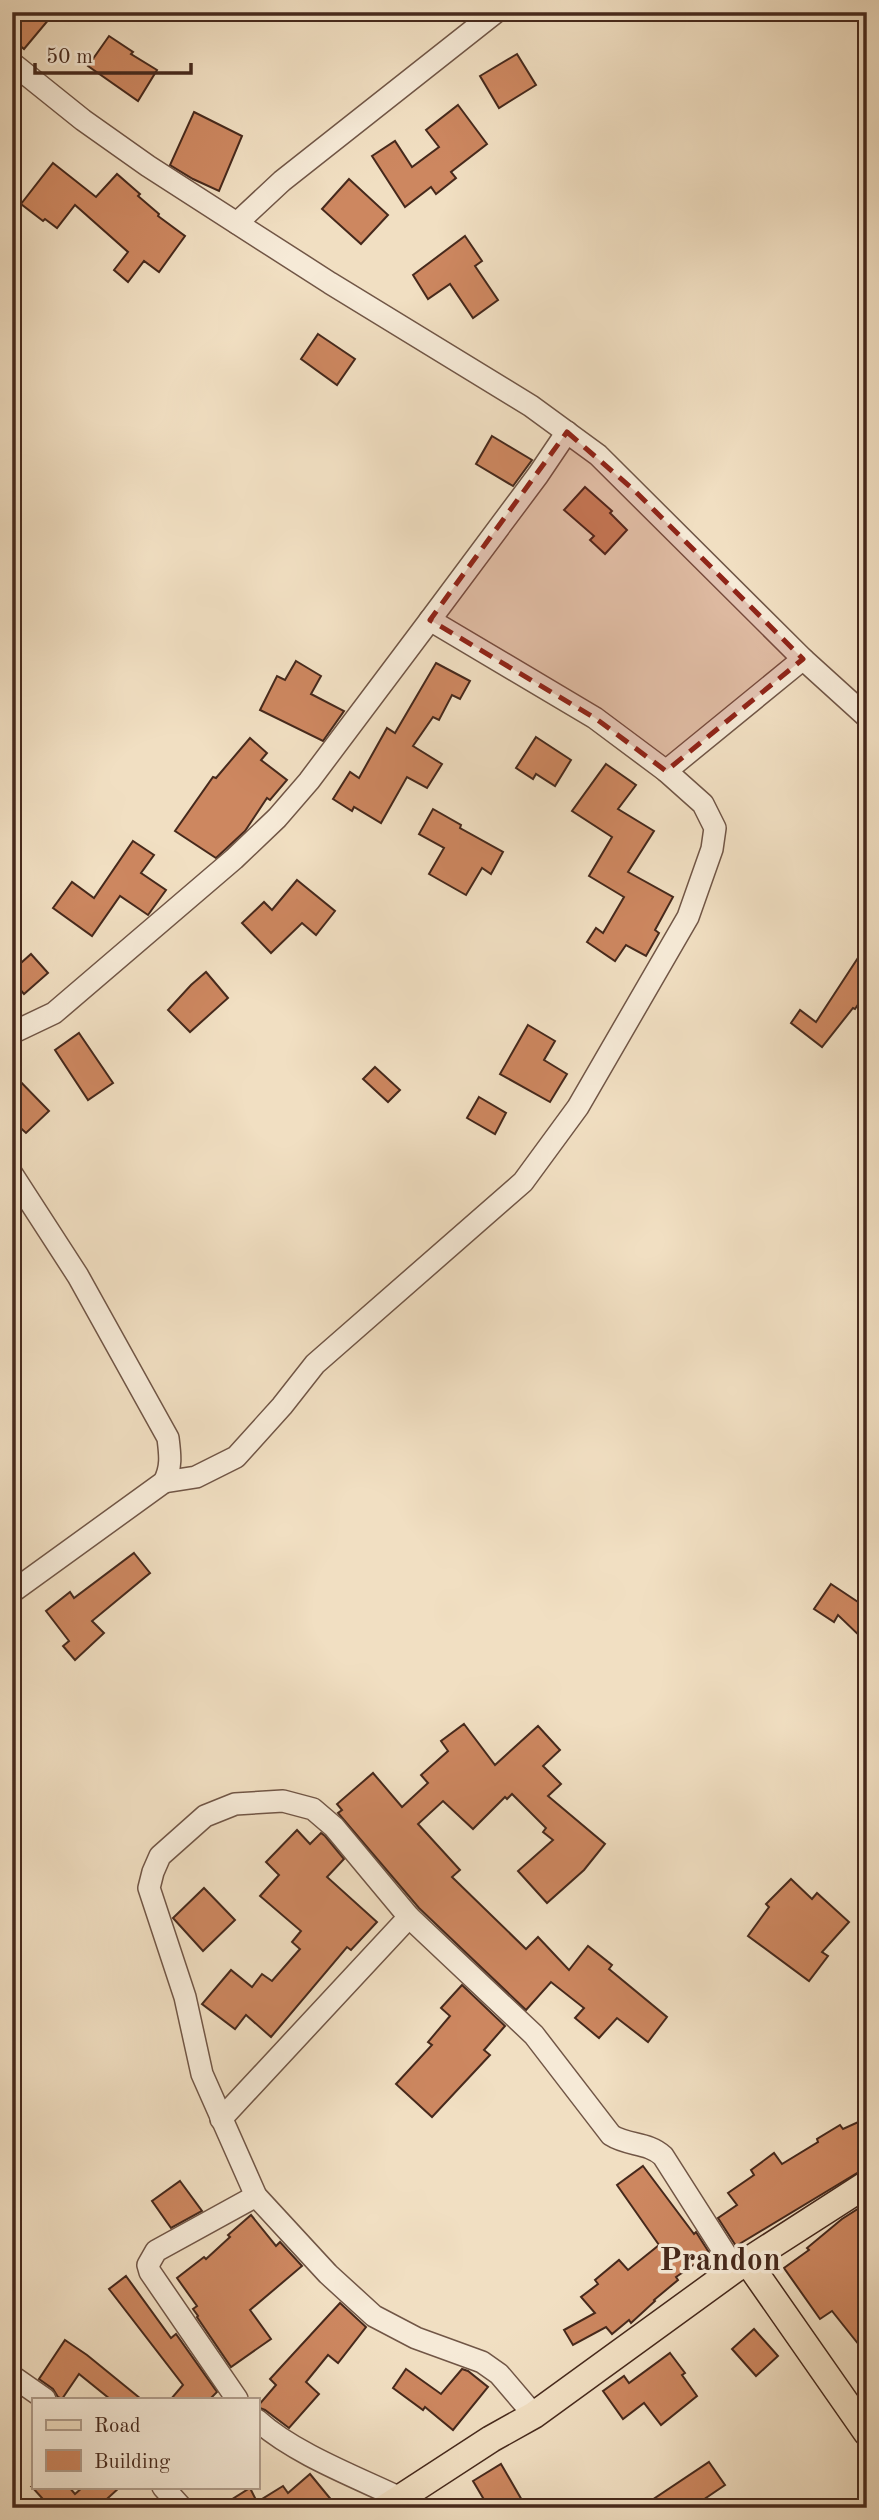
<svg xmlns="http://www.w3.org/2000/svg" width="879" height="2520" font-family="'Old Standard TT',serif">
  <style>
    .building { fill: #cd8760; stroke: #46291c; stroke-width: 2 }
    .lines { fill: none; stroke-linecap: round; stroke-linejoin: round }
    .minor-casing { stroke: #715646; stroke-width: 24 }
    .major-casing { stroke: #46291c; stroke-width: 29 }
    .minor { stroke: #f6ead7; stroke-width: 21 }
    .major { stroke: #f1dfc2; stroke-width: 26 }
    .marked { fill: #8f2418; fill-opacity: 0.2; stroke: #8f2418; stroke-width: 5; stroke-dasharray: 14 9; stroke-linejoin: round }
    .labels { text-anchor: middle; stroke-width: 7; stroke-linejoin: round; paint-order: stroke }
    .district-label { font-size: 32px; font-weight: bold; fill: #46291c; stroke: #f6ead7 }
  </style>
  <rect width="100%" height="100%" fill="#f1dfc2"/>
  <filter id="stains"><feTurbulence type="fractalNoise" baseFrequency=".00286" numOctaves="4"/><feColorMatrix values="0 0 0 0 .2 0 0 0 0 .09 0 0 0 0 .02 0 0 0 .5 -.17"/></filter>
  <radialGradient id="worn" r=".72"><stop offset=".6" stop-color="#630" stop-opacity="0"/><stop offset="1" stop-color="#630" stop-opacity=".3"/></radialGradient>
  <g class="building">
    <path d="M12,12H55L24,49L12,39Z"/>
    <path d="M109,36L133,52L131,54L157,70L138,101L88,66Z"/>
    <path d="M517,54L536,85L499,108L480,76Z"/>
    <path d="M458,105L487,144L451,172L456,178L436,194L431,187L405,207L372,156L395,141L412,167L439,147L426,130Z"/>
    <path d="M194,112L242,136L219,191L193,179L170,165Z"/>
    <path d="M53,163L96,197L117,174L140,194L138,196L159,214L158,216L185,236L159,272L144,261L128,282L114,270L128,252L75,205L57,228L45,219L43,221L21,204Z"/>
    <path d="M349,179L388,215L361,244L322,209Z"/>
    <path d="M465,236L482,261L475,266L498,300L473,318L450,284L428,299L413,275Z"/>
    <path d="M318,334L355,359L337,385L301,359Z"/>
    <path d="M492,436L532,460L513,486L476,464Z"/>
    <path d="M585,487L612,511L610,513L627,530L605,554L590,540L594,536L564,510Z"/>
    <path d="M296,661L321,676L311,694L344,711L323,741L260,710L277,676L285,680Z"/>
    <path d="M436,663L470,681L460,699L452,695L439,720L433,717L413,746L442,764L427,788L407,777L381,823L354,807L352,811L333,799L350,772L359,778L387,728L395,733Z"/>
    <path d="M536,737L571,760L555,786L536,774L533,779L516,768Z"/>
    <path d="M250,738L267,753L261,760L287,780L270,800L267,798L245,831L216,858L175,831L213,777L216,778Z"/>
    <path d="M606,764L636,785L618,809L654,831L628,872L673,897L655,930L659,933L646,956L626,945L615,961L587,942L596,928L603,933L624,897L589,876L612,837L572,811Z"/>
    <path d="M433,809L461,825L460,828L503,852L491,874L482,868L466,895L429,874L444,848L419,834Z"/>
    <path d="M133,841L154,855L141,873L166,890L148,915L120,896L92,936L53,908L72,882L94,898Z"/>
    <path d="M297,880L335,911L316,935L302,923L271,953L242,923L264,902L272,910Z"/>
    <path d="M867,944V991L855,1009L853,1008L822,1047L791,1023L800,1010L816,1022Z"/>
    <path d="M31,954L48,973L24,994L12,980V971Z"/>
    <path d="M206,972L228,998L190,1032L168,1010L191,985Z"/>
    <path d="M528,1025L555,1041L544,1060L567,1074L550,1102L500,1074Z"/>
    <path d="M79,1033L113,1083L88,1100L55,1050Z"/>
    <path d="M375,1067L400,1090L388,1102L363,1079Z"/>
    <path d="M12,1073L49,1111L26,1133L12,1120Z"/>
    <path d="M479,1097L506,1113L495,1134L467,1118Z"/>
    <path d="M134,1553L150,1573L92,1621L104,1633L75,1660L63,1646L69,1641L46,1611L70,1592L74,1598Z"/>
    <path d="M831,1584L867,1608V1643L838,1615L834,1622L814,1609Z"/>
    <path d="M464,1724L495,1765L538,1726L560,1750L543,1766L561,1784L548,1796L605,1844L584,1870L547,1903L518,1871L553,1840L543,1832L546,1828L512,1794L507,1799L505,1797L473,1829L443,1801L418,1824L460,1870L452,1877L526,1949L538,1937L569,1970L588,1946L612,1965L609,1969L667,2017L648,2042L617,2018L599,2038L575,2018L584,2008L551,1982L526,2010L419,1908L338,1813L342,1810L337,1804L373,1773L402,1807L428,1783L421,1775L448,1751L441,1741Z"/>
    <path d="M297,1830L310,1844L321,1833L325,1836L344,1859L327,1877L377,1922L351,1950L347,1947L271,2037L246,2015L235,2029L202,2004L231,1970L252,1987L262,1974L272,1981L300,1949L292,1942L301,1931L260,1896L279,1875L266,1862Z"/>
    <path d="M791,1879L812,1899L817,1893L849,1922L822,1952L828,1956L809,1981L748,1936L769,1907L766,1904Z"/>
    <path d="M204,1888L235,1920L203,1951L173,1918Z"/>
    <path d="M462,1985L505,2026L484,2050L490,2055L432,2117L396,2084L432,2045L428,2042L450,2016L441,2008Z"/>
    <path d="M867,2118V2167L736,2246L718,2218L737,2205L728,2193L754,2175L751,2170L774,2153L782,2164L818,2142L817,2139L840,2125L843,2129Z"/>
    <path d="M643,2166L694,2234L696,2232L710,2254L676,2277L678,2280L654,2300L655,2301L631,2323L629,2320L612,2334L606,2327L573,2345L564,2330L595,2313L581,2297L598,2284L595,2280L619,2260L628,2270L659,2245L617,2185Z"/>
    <path d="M180,2181L202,2211L171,2228L152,2201Z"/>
    <path d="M867,2203V2355L832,2311L820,2319L784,2268L809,2250L807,2248L842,2219Z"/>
    <path d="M251,2215L276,2246L280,2242L302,2266L250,2310L271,2339L231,2367L197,2317L198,2316L193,2309L197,2306L177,2278L204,2257L206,2259L230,2237L228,2235Z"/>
    <path d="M126,2276L171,2338L176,2334L217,2392L210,2399H171L183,2385L109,2289Z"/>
    <path d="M340,2303L366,2327L338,2363L328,2355L306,2382L319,2394L289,2428L265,2410L257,2407L276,2385L270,2379Z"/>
    <path d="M754,2329L778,2356L756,2376L732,2349Z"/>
    <path d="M65,2340L87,2355L141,2399H110L79,2374L62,2399L58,2397L53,2389L39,2379Z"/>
    <path d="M670,2353L685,2373L682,2375L697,2396L661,2425L644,2403L623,2419L603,2391L624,2376L629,2383Z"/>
    <path d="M406,2369L441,2394L462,2369L468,2371L488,2387L453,2430L425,2407L423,2410L393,2388Z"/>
    <path d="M709,2462L725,2485L691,2508H640Z"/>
    <path d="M501,2464L523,2502L513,2508H489L473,2481Z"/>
    <path d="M310,2474L338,2508H218L250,2488L257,2502L283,2486L288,2493Z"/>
    <path d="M32,2487H69L75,2494L83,2487H120L97,2508H51Z"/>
  </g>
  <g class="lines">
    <g class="minor-casing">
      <g id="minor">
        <path d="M12,63L83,120L148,166L330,283L531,406L598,455L803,659L867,717"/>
        <path d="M237,223L282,181L496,12"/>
        <path d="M666,771L803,659"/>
        <path d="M12,1033L54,1013L234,859L277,818L309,781L430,620L538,475L567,432"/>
        <path d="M12,1174L78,1276L168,1438C170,1454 172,1467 164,1482L12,1592"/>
        <path d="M164,1482L196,1477L236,1457L282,1406L315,1364L523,1182L578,1107L688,917L712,849L715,828L703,804L666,771L595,718L430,620"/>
        <path d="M221,2119L409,1917"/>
        <path d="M12,2376L45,2399"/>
        <path d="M237,2399L150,2272L148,2265L156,2251L256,2196"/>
        <path d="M534,2415L499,2374L482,2362L416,2338L374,2316L328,2274L256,2196L202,2074L185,1997L149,1888L153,1872L160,1856L205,1816L235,1804L283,1801L313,1809L334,1827L409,1917L534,2035L611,2135C628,2146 648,2142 663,2156L735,2269"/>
        <path d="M257,2420C293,2453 356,2477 400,2498"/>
        <path d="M163,2487L182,2508"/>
      </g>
    </g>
    <g class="major-casing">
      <g id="major">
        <path d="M747,2261L867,2433"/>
        <path d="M385,2508L491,2439L534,2415L735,2269L867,2184"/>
      </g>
    </g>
    <use href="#minor" class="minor"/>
    <use href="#major" class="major"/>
  </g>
  <path class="marked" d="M567,432L635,491L803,659L666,771L595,718L430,620Z"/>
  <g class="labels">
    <g class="district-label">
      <text x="720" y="2270">Prandon</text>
    </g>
  </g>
  <rect width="879" height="2520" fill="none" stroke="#f1dfc2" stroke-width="42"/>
  <rect x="14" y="14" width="851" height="2492" fill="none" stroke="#46291c" stroke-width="3.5"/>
  <rect x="21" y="21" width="837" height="2478" fill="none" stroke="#46291c" stroke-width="2"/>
  <rect x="32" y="2398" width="228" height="91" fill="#f6ead7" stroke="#b09d8c" stroke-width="2"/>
  <rect x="46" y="2420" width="35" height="10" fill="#f1dfc2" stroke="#b09d8c" stroke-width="2"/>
  <text x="94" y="2432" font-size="21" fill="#46291c">Road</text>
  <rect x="46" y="2450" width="35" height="21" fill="#cd8760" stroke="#b09d8c" stroke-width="2"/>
  <text x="94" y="2468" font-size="21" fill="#46291c">Building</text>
  <path d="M35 63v10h156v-10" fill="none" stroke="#46291c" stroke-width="3.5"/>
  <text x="46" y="63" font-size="21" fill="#46291c" stroke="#f6ead7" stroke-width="5" paint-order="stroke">50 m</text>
  <rect width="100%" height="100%" filter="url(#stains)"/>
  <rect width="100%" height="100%" fill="url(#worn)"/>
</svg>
